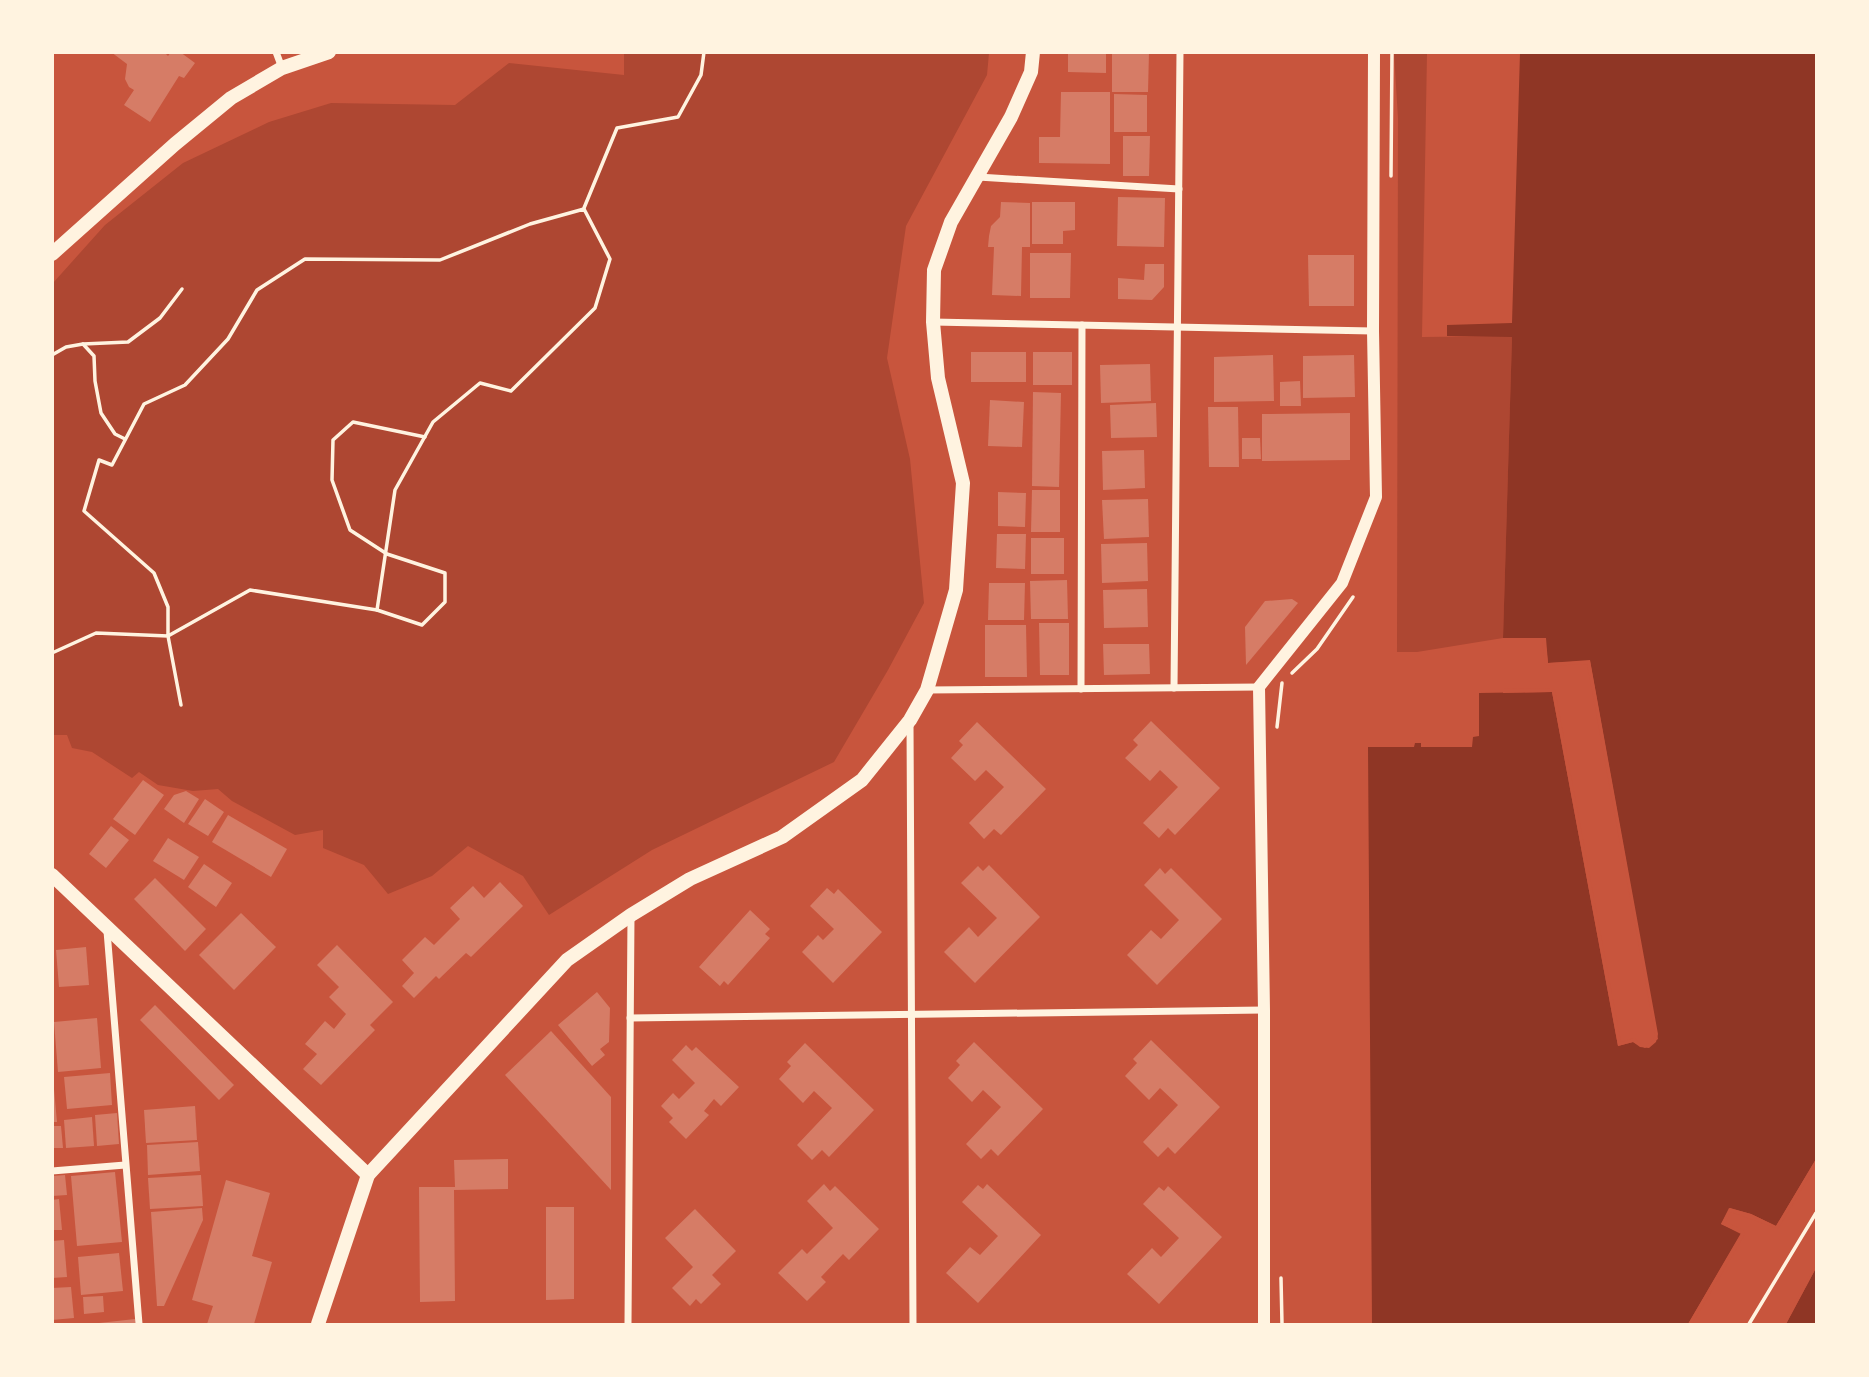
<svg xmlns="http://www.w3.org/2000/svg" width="1869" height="1377" font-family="Montserrat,sans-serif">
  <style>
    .green { fill: #ae4732 }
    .water { fill: #8f3625 }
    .pier { fill: #c8553d }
    .building { fill: #d67c66 }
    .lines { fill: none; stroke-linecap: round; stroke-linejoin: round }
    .path { stroke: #fff3e0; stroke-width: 3.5 }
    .minor { stroke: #fff3e0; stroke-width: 7 }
    .tertiary { stroke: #fff3e0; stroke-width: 12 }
    .secondary { stroke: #fff3e0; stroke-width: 14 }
  </style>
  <rect width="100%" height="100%" fill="#c8553d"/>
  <g class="green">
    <path d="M624,53H989L987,75L906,226L887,358L910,459L924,603L888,670L834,762L652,850L549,915L523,876L468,846L432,876L388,894L364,865L323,848V830L295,835L232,801L218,789L193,791L158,785L139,772L132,778L92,752L72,748L67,735H53V283L105,225L183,163L269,122L331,103L455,105L509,63L624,75Z"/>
    <path d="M1394,53H1427L1422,337L1512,336L1503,638L1417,652H1397L1398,118Z"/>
  </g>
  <g class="water">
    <path d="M1520,53H1816V1159L1776,1226L1751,1214L1729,1208L1721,1224L1741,1233L1688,1324H1372L1368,747H1414L1415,743H1421V747H1472L1473,737L1479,736V693L1552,692L1618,1046L1633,1042L1645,1048L1658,1039L1590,661L1548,663L1545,638H1503L1512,337L1447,336V325L1512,323Z"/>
    <path d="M1816,1268V1324H1786Z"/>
  </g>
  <g class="pier">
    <path d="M1503,638H1546L1548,663L1590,660L1658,1034L1656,1042L1649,1048L1640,1047L1633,1042L1618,1046L1552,692L1503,693V689L1552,688L1555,690L1621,1042L1634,1038L1641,1044H1648L1653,1040L1655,1034L1587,664L1547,666L1545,664L1542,642H1503Z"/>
    <path d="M1816,1159V1165L1778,1229L1731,1212L1726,1222L1743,1230L1745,1234L1692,1324H1688L1741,1234L1721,1224L1730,1208L1751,1214L1776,1226Z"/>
    <path d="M1816,1265V1268L1786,1324H1782Z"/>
  </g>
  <g class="building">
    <path d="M111,52H164L168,56L171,52H180L195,63L184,78L179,76L150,122L124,105L134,90L129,87L125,79L127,64Z"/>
    <path d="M1068,52H1106V73L1068,72Z"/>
    <path d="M1112,52H1149L1148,92H1112Z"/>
    <path d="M1061,92H1110V164L1039,163V137H1060Z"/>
    <path d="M1114,94L1147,95V132H1114Z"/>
    <path d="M1123,136H1150L1149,176H1123Z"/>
    <path d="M1118,197L1165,198L1164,247L1117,246Z"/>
    <path d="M1001,202L1030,203V247H1022L1021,296L992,295L994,247H988L989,236L991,226L1000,217Z"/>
    <path d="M1032,202H1075V230L1063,231V244H1032Z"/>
    <path d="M1030,253H1071L1070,298H1030Z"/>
    <path d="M1308,255H1354V306H1309Z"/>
    <path d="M1145,264H1164V287L1152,300L1118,299V278L1144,280Z"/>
    <rect x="971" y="352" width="55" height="30"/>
    <rect x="1033" y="352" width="39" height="33"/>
    <path d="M1273,355L1274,401L1214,402V357Z"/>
    <path d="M1354,355L1355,397L1303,398V356Z"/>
    <path d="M1150,364L1151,401L1101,403L1100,365Z"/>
    <path d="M1300,381L1301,406H1280V382Z"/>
    <path d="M1033,392L1061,393L1059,487L1032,486Z"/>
    <path d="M990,400L1024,402L1022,447L988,446Z"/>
    <path d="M1156,403L1157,437L1111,438L1110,405Z"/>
    <path d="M1208,407H1238L1239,467H1209Z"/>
    <path d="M1350,413V460L1262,461V414Z"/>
    <path d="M1242,438H1260L1261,459H1242Z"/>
    <path d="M1144,450L1145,488L1103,490L1102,451Z"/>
    <path d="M1032,490H1060V532H1031Z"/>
    <path d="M998,492L1026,493L1025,527L998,526Z"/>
    <path d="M1148,499L1149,537L1104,539L1102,500Z"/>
    <path d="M997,534H1026L1025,569L996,568Z"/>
    <rect x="1031" y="538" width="33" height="36"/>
    <path d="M1147,543L1148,581L1102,583L1101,544Z"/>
    <path d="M1067,580L1068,619H1031L1030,581Z"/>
    <path d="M989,583H1025L1024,620H988Z"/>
    <path d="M1147,589L1148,627L1104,628L1103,590Z"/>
    <path d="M1292,599L1298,603L1246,665L1245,627L1265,601Z"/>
    <path d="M1039,623H1069V675H1040Z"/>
    <path d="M985,625H1026L1027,677H985Z"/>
    <path d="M1103,644H1149L1150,674L1104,675Z"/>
    <path d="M1151,721L1220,788L1175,835L1168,828L1159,838L1143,823L1178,787L1160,770L1150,781L1125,758L1138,745L1133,740Z"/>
    <path d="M977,722L1046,789L1001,835L994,829L984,839L969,823L1004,787L986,770L975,781L951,758L963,745L959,741Z"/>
    <path d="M143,780L164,795L135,835L113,819Z"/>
    <path d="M186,791L199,799L184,823L164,809L174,795Z"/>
    <path d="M205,799L224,812L208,836L188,824Z"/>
    <path d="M228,815L287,849L271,877L212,842Z"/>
    <path d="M111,826L129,840L106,868L89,854Z"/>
    <path d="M168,838L199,857L184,880L153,861Z"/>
    <path d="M204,864L232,883L216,907L188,887Z"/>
    <path d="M989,865L1040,917L975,983L944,952L969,927L978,937L997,918L961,883L978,866L983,871Z"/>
    <path d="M1160,868L1165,874L1171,868L1222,919L1157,985L1127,955L1151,930L1161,939L1179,920L1144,885Z"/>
    <path d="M155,878L206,929L185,951L134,899Z"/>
    <path d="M500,882L523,906L471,957L466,953L439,979L436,976L414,998L402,986L414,973L402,960L425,937L434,945L460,919L450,908L473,886L484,898Z"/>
    <path d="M827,888L834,894L838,889L882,932L833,983L802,952L818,935L823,940L834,929L810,906Z"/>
    <path d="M750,910L770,929L765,934L770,938L728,985L724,981L720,986L699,967Z"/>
    <path d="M241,913L276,947L234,990L199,955Z"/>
    <path d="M337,945L393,1002L370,1025L375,1030L321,1085L303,1069L317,1054L305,1044L325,1021L334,1029L346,1014L329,997L339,987L317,965Z"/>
    <path d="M86,947L89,985L59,987L56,950Z"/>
    <path d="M597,992L610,1008L609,1042L600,1049L605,1055L592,1066L558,1025Z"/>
    <path d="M155,1005L234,1085L219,1100L140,1020Z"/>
    <path d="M97,1018L101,1068L58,1072L54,1022Z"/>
    <path d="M551,1031L611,1097V1190L505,1075Z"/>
    <path d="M1151,1040L1220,1107L1175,1154L1168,1147L1158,1157L1143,1142L1178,1105L1160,1088L1149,1100L1125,1076L1137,1063L1133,1059Z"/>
    <path d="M974,1042L1043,1109L998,1156L991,1149L981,1159L966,1144L1001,1107L983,1090L972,1102L948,1078L960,1065L956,1061Z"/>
    <path d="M805,1043L874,1110L829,1157L822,1150L812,1160L797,1145L832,1108L814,1091L803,1103L779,1079L791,1066L787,1062Z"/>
    <path d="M686,1045L692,1051L696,1047L739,1087L721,1106L714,1099L704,1111L709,1115L686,1139L669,1122L673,1118L661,1106L673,1093L679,1099L695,1083L672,1060Z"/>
    <path d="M110,1073L112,1105L67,1109L64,1077Z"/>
    <path d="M52,1089H54L57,1122H52Z"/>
    <path d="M195,1106L197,1140L146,1143L144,1110Z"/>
    <path d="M117,1113L119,1144L97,1146L95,1115Z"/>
    <path d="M92,1117L94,1146L66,1148L64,1120Z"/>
    <path d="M52,1126H61L63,1148H52Z"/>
    <path d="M198,1142L200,1171L148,1175L147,1145Z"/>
    <path d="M508,1159V1189L454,1190L455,1301L420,1302L419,1187H455L454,1160Z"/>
    <path d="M115,1172L122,1242L77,1246L71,1176Z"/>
    <path d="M65,1175L67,1195L52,1196V1176Z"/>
    <path d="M201,1175L203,1206L150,1209L148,1178Z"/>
    <path d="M226,1180L270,1193L252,1256L272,1262L254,1324H207L213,1306L192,1300Z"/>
    <path d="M824,1184L830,1191L835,1186L879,1229L849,1260L843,1254L821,1277L826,1282L807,1301L778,1273L802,1249L807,1254L833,1228L807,1201Z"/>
    <path d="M987,1184L1041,1235L978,1303L946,1273L970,1247L980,1255L998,1236L962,1202L978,1185L983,1189Z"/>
    <path d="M1168,1186L1222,1237L1159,1304L1127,1274L1152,1248L1161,1257L1179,1238L1143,1204L1159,1187L1164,1191Z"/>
    <path d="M59,1199L62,1230H52V1200Z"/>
    <path d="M546,1207H574V1299L546,1300Z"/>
    <path d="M202,1208L203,1220L164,1306H157L151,1212Z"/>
    <path d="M695,1209L736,1251L712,1275L721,1284L701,1304L696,1299L690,1306L672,1288L693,1267L665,1238Z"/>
    <path d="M64,1240L67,1277L52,1278V1241Z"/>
    <path d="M119,1253L123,1291L81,1295L78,1257Z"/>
    <path d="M71,1287L74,1318L52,1320V1288Z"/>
    <path d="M103,1296L104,1312L84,1314L83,1297Z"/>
    <path d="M135,1319V1324H99V1323Z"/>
  </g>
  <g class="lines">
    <g class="path">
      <path d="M1391,176L1392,52"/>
      <path d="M584,208L617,128L678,117L701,75L704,52"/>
      <path d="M83,344L128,342L160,318L182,289"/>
      <path d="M52,355L66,347L83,344L94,356L95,381L101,413L115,434L125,439"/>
      <path d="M377,610L422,625L445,602V573L387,554L350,530L332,480L333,440L353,422L425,437"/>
      <path d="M52,653L96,633L168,636L250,590L377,610L395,490L433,422L480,383L511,391L595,308L610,259L584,209L530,224L440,260L305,259L257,290L228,339L185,385L144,404L112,465L99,460L84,511L154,573L168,607V636L181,705"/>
      <path d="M1292,673L1317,649L1353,597"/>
      <path d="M1277,727L1282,683"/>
      <path d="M1281,1278L1282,1324"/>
      <path d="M1749,1324L1816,1213"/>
    </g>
    <g class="minor">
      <path d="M276,52L282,68"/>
      <path d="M978,177L1179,189"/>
      <path d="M933,322L1373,331"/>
      <path d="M1174,688L1180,52"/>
      <path d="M1081,689L1082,325"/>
      <path d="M927,690L1259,687"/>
      <path d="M910,723L913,1324"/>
      <path d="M107,931L139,1324"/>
      <path d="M630,1018L1264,1010"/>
      <path d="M52,1171L125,1165"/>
      <path d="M628,1324L631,916"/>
    </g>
    <path class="tertiary" d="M1264,1324V1010L1259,687L1342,583L1376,497L1373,331L1374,52"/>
    <g class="secondary">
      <path d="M52,254L175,144L231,98L282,68L329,52"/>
      <path d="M52,875L368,1175"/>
      <path d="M318,1324L368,1175L567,960L631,915L690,879L782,837L862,780L910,720L927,690L956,590L963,483L938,378L933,322L934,270L951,222L1011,117L1031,72L1033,52"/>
    </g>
  </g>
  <rect width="1869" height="1377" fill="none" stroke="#fff3e0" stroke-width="108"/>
</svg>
